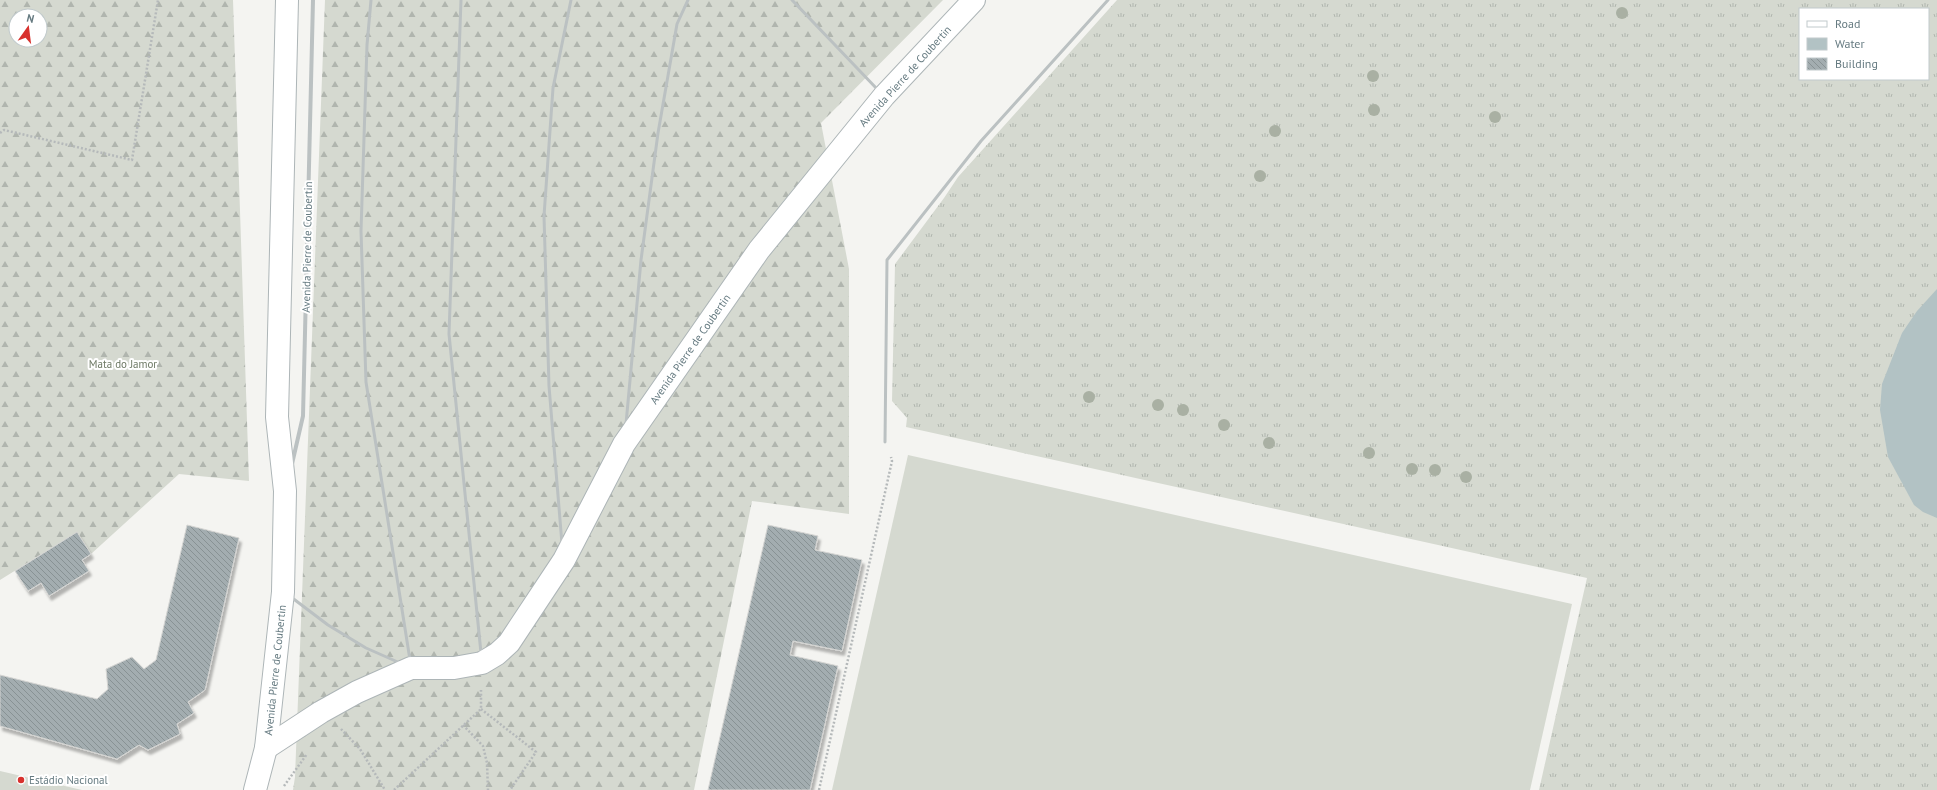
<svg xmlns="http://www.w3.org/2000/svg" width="1937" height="790" font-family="'PT Sans',sans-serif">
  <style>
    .grass { fill: url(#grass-tufts); fill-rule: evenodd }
    .forest { fill: url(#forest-firs); fill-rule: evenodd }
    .pitch { fill: #d5d9d0 }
    .water { fill: #b2c2c4 }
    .building { fill: url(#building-back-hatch); stroke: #d5d5d3; filter: url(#shadow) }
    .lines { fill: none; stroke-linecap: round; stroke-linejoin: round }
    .secondary-casing { stroke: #adb5b7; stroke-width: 24 }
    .path { stroke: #b5b9ba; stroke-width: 2.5; stroke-dasharray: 2 2; stroke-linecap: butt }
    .lane { stroke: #bbc1c2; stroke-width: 3 }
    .street { stroke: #bbc1c2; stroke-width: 4 }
    .secondary { stroke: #fff; stroke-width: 22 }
    .tree { fill: #a9b0a3 }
    .poi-dot { fill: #d8312d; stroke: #fff; stroke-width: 1.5 }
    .labels { text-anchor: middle; stroke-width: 4; stroke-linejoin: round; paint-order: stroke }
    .street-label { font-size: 11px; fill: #657a80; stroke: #fff }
    .park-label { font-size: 11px; fill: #6c7863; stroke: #fff }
    .poi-label { font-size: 11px; fill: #657a80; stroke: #fff; text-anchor: start }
  </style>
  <defs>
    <pattern id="grass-tufts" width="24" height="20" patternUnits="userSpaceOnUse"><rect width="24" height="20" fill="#d5d9d0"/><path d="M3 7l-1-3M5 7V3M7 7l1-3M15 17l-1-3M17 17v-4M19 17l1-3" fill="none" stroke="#b0b5ae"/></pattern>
    <pattern id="forest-firs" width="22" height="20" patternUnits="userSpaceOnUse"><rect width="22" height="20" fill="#d5d9d0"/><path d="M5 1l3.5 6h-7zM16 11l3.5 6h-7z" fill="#b0b5ae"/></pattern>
    <pattern id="building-back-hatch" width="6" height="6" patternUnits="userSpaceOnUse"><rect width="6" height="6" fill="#a3adb0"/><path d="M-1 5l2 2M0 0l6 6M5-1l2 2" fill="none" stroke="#889294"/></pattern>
    <filter id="shadow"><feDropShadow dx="2.5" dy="4.5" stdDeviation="1" flood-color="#0004"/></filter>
  </defs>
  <rect width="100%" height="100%" fill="#f4f4f1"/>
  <path class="grass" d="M1117,0H1937V790H1539L1587,578L906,427L907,418L892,401L895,264L944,198L958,177ZM1800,9H1928V79H1800Z"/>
  <g class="forest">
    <path d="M0,0H233L249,481L179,474L91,554L77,532L0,580ZM16,16H40V40H16Z"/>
    <path d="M325,0H943L821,123L849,269V514L752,501L694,790H293L295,777Z"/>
  </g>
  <g class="pitch">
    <path d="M908,455L1572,604L1530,790H832Z"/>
    <path d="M0,771L82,790H0Z"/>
  </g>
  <path class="water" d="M1937,289V518L1923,512L1914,505L1888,457L1880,410L1882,384L1902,333L1917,311Z"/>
  <g class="building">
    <path d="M187,525L239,538L205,690L188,702L194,713L177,724L180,734L148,750L139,745L117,759L0,726V675L97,699L108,689L106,669L132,657L144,669L156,660Z"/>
    <path d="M768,525L818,536L815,550L862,560L842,651L793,641L790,655L838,666L810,790H708Z"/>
    <path d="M77,532L91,554L82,560L89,571L49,596L41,583L28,591L15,571Z"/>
  </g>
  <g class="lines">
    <g class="secondary-casing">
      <g id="secondary">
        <path d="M266,748L321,712L357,692L411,668H454L482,663L497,654L509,643L564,560L624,444L759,250L884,96L974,0"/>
        <path d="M255,790L266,748L283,592L285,491L277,417L287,0"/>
      </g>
    </g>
    <g class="path">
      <path d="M0,133L4,130L132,160L158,0"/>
      <path d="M481,709L536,752L510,790"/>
      <path d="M463,725L483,746L487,763L488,790"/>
      <path d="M341,729L360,749L385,790"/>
      <path d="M284,786L307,754"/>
      <path d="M394,790L481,709V690"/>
      <path d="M819,790L892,461L891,457"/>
    </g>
    <g class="lane">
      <path d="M371,0L367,45L361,231L366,382L410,660"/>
      <path d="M461,0L449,334L481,653"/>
      <path d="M792,0L878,90"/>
      <path d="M626,424L641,260L658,133L677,24L688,0"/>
      <path d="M885,442L887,260L981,141L1108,0"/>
      <path d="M562,544L549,386L544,216L553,88L571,0"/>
      <path d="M291,597L328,625L366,648L400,663"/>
    </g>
    <path class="street" d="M292,464L303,416L313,0"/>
    <use href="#secondary" class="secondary"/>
  </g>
  <g class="tree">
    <circle cx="1622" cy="13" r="6"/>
    <circle cx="1373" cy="76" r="6"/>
    <circle cx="1374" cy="110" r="6"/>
    <circle cx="1495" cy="117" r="6"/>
    <circle cx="1275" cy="131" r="6"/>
    <circle cx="1260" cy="176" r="6"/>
    <circle cx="1089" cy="397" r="6"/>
    <circle cx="1158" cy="405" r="6"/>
    <circle cx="1183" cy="410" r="6"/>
    <circle cx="1224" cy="425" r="6"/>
    <circle cx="1269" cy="443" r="6"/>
    <circle cx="1369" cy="453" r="6"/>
    <circle cx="1412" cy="469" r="6"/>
    <circle cx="1435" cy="470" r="6"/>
    <circle cx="1466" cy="477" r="6"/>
  </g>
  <circle class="poi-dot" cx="21" cy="780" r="4"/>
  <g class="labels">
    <g class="street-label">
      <text transform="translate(905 76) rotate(-48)" y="4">Avenida Pierre de Coubertin</text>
      <text transform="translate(307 247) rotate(-89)" y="4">Avenida Pierre de Coubertin</text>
      <text transform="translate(690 349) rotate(-55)" y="4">Avenida Pierre de Coubertin</text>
      <text transform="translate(275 670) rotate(-84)" y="4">Avenida Pierre de Coubertin</text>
    </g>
    <g class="park-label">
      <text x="123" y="368">Mata do Jamor</text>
    </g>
    <g class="poi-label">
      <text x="29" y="784">Estádio Nacional</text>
    </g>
  </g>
  <rect x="1799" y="8" width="130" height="72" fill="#ffffff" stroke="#c1cacc"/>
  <rect x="1807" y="21" width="20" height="6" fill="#ffffff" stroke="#c1cacc"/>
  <text x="1835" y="28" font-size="12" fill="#657a80">Road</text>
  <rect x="1807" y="38" width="20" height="12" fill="#b2c2c4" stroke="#c1cacc"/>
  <text x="1835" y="48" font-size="12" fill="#657a80">Water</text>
  <rect x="1807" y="58" width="20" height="12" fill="url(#building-back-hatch)" stroke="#c1cacc"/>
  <text x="1835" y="68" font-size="12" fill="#657a80">Building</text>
  <g transform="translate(28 28) rotate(14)"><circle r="19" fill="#ffffff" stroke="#c1cacc"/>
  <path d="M0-3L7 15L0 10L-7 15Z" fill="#d8312d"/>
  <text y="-6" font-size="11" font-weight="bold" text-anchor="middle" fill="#657a80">N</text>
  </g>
</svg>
